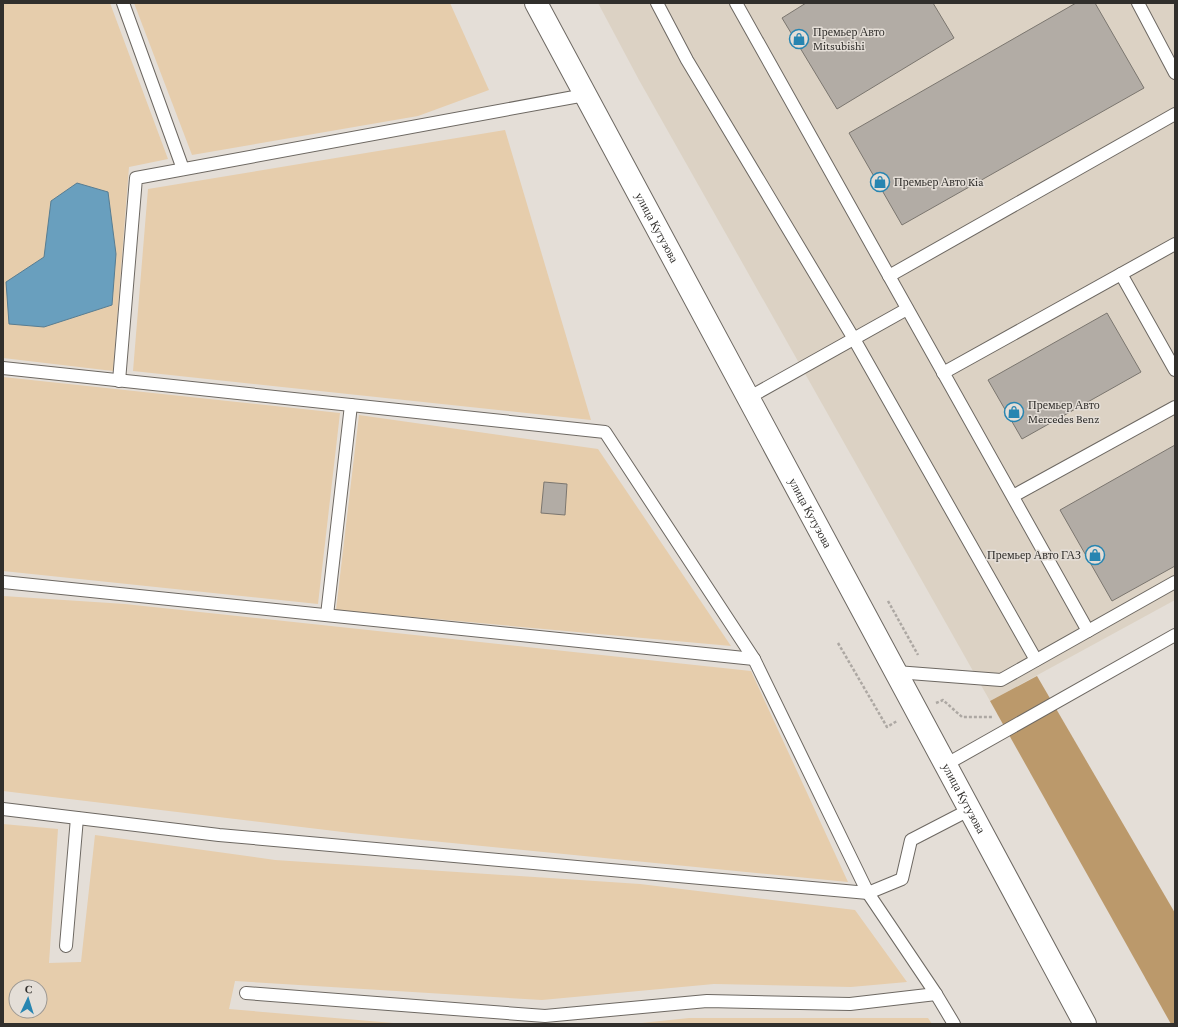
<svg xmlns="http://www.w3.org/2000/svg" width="1178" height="1027" font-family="'Crimson Pro',serif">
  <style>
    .built { fill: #dcd2c4 }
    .green { fill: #e6cdac; fill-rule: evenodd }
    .forest { fill: #bb996b }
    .water { fill: #699fbe; stroke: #587d92 }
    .building { fill: #b2aca5; stroke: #7b766f }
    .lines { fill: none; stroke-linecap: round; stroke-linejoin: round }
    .lane-casing { stroke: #6d6862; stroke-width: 14 }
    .primary-casing { stroke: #6d6862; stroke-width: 24 }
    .path { stroke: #ada8a3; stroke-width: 2.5; stroke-dasharray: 3 2; stroke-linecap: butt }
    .lane { stroke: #fff; stroke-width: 12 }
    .primary { stroke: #fff; stroke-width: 22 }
    .labels { text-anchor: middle; stroke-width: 3; stroke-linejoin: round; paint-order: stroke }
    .poi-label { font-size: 12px; fill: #312f2c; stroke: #e4ded7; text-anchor: start }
    .street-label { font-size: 12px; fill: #312f2c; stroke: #e4ded7 }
  </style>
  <rect width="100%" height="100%" fill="#e4ded7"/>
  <path class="built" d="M598,3H1175V600L990,701L639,80Z"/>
  <g class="green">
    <path d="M3,3H110L168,159L129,167L113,371L3,358Z"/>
    <path d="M134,3H450L489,90L418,116L192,155Z"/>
    <path d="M505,130L591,420L133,371L148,189Z"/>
    <path d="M3,377L340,413L318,604L3,571Z"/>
    <path d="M359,415L598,449L731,646L336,610Z"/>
    <path d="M3,596L125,604L751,671L848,882L351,833L3,791Z"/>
    <path d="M3,824L58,829L49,963L81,962L95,835L275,860L640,884L855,910L907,982L851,987L714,984L542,1000L235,981L229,1009L405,1024H3ZM16,987H40V1011H16Z"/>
    <path d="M689,1018H928L932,1024H632Z"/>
  </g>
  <path class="forest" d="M1037,676L1175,913V1024H1171L990,701Z"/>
  <path class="water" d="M77,183L108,192L116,254L112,305L44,327L9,324L6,282L44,257L51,201Z"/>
  <g class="building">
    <path d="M806,3H933L954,38L837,109L782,18Z"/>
    <path d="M1076,3H1095L1144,88L902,225L849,133Z"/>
    <path d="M1107,313L1141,372L1022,439L988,380Z"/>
    <path d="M1175,445V566L1112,601L1060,510Z"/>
    <path d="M544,482L567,484L565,515L541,513Z"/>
  </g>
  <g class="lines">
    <g class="lane-casing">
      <g id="lane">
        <path d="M123,3L183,169"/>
        <path d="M657,3L687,60L854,339L1036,660"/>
        <path d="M736,3L1088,631"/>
        <path d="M1138,3L1175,73"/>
        <path d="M1121,274L1175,370"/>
        <path d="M889,276L1175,114"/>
        <path d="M3,368L605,432L754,659L868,893L936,994L954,1024"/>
        <path d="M943,373L1175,244"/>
        <path d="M119,381L136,178L585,95"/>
        <path d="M748,398L907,309"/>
        <path d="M1013,496L1175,407"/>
        <path d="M3,582L754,659"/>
        <path d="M327,615L351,405"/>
        <path d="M896,672L1001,680L1175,582"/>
        <path d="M945,765L1175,635"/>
        <path d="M3,809L219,835L868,893L902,879L911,840L969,810"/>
        <path d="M66,946L77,818"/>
        <path d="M246,993L545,1016L707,1001L850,1004L936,994"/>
      </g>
    </g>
    <g class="primary-casing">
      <g id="primary">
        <path id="s1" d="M536,3L1085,1024"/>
      </g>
    </g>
    <g class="path">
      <path d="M888,601L918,655"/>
      <path d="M838,643L887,727L897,721"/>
      <path d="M936,703L943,700L962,717H992"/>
    </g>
    <use href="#lane" class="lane"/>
    <use href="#primary" class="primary"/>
  </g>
  <defs>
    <g id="shop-ring" transform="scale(1)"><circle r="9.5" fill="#e4ded7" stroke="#2785b1" stroke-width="1.5"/><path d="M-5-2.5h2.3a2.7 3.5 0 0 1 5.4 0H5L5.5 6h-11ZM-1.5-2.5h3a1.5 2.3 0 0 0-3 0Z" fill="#2785b1"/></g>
  </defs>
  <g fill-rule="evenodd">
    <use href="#shop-ring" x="799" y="39"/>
    <use href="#shop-ring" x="880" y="182"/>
    <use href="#shop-ring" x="1014" y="412"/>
    <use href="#shop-ring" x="1095" y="555"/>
  </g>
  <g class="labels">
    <g class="poi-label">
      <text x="813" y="36">Премьер Авто<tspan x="813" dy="14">Mitsubishi</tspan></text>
      <text x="894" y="186">Премьер Авто Kia</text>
      <text x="1028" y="409">Премьер Авто<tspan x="1028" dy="14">Mercedes Benz</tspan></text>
      <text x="1081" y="559" text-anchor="end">Премьер Авто ГАЗ</text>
    </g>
    <g class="street-label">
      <text dy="4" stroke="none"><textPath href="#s1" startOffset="255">улица Кутузова</textPath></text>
      <text dy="4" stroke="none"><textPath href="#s1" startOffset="579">улица Кутузова</textPath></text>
      <text dy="4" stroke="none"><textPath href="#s1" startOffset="903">улица Кутузова</textPath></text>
    </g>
  </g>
  <rect width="1178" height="1027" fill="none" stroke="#312f2c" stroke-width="8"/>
  <g transform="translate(28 999) rotate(4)"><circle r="19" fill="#e4ded7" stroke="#9c9893"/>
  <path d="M0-3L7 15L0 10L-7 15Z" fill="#2785b1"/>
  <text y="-6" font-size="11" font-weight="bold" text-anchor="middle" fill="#312f2c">С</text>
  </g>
</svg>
